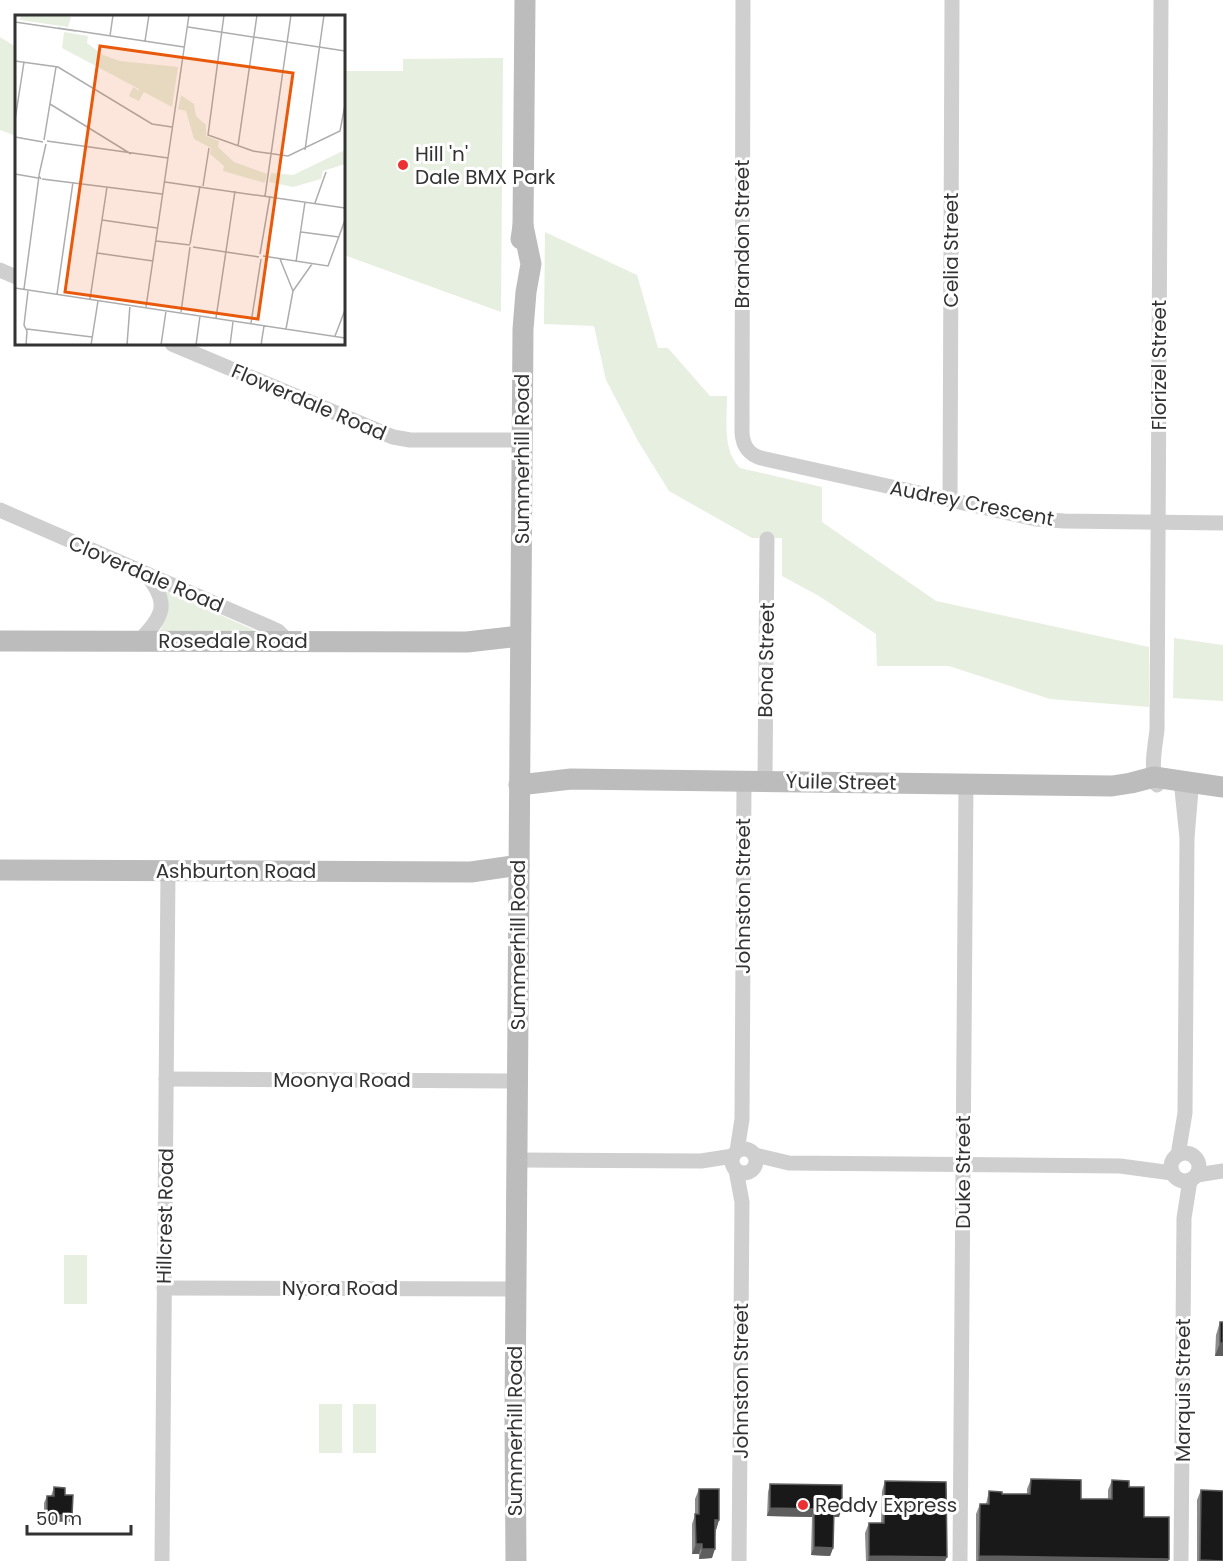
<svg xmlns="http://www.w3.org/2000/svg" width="1223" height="1561" font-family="Poppins,sans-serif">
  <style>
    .green { fill: #e7efe0 }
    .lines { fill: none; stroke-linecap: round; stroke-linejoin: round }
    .street { stroke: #cfcfcf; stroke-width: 15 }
    .secondary { stroke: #bcbcbc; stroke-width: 21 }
    .wall { fill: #8c8c8c }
    .shaded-wall { fill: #5e5e5e }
    .building { fill: #191919; stroke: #5e5e5e; stroke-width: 1.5 }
    .poi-dot { fill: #ec3133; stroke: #fff; stroke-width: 2 }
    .labels { text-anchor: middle; stroke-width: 6; stroke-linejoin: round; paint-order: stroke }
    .poi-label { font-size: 20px; fill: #323232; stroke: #fff; text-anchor: start }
    .street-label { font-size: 20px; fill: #323232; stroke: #fff }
    .inset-road { fill: none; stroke: #adadad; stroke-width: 1.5 }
    .view { fill: #e8590c; fill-opacity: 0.15; stroke: #e8590c; stroke-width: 3 }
    .inset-edge { fill: none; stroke: #323232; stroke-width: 3 }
  </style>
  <rect width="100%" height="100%" fill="#fff"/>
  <g class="green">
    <path d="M0,37L16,47V136L0,130Z"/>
    <path d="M503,58L501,312L344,255V71H403V59Z"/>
    <path d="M545,232L637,275L658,348H668L710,396H727C727,420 722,450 740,468L822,487V522L936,601L1149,647V707L1050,699L949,666H877L876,634L819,596L782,576V538H752L669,491L638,441L606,380L594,326L544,324Z"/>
    <path d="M166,592H169L254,630L256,632L159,633L166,617Z"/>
    <path d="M1174,638L1223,645V701L1173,698Z"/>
    <rect x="64" y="1255" width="23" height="49"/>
    <rect x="319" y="1404" width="23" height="49"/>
    <rect x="353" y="1404" width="23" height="49"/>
  </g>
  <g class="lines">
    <g class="street">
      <path d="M743,0L742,433C743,446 748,454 761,458L1036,519L1064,521L1223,523"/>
      <path d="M0,270L16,277"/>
      <path d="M172,344L393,437L410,440H522"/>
      <path d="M950,500L952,0"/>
      <path d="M0,510L269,627L278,631L289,642"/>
      <path d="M139,641C164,616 170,603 146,574"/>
      <path d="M765,781L767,539"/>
      <path d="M1157,785C1150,769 1155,747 1157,730L1161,0"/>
      <path d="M166,1079L518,1081"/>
      <circle cx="744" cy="1161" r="12"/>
      <path d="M737,1151L742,1119L744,781"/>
      <circle cx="1185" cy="1167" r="14"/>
      <path d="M755,1155L789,1163L1120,1166L1172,1173"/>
      <path d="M1178,1155L1185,1113L1187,838L1182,790L1183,787L1187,783L1191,787V790L1187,838"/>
      <path d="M517,1160L701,1161L733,1156"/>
      <path d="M736,1170L742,1202L739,1561"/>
      <path d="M1197,1175L1223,1171"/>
      <path d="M164,1288L516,1289"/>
      <path d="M162,1561L168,871"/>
      <path d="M960,1561L966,783"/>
      <path d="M1181,1561L1184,1218L1190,1180"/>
    </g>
    <g class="secondary">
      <path d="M521,239L523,226L525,0"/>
      <path d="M0,641L467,642L520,636"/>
      <path d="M519,785L571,779L1112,786L1131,783L1154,777L1223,787"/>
      <path d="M0,870L471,872L519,865"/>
      <path d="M516,1561L515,1420L523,329L526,292L531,264L523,226"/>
    </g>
  </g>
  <g class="wall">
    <path d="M1220,1322H1223V1356H1215L1216,1335Z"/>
    <path d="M1031,1479L1081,1499H1108V1490L1112,1480L1129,1487L1144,1517L1169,1559L1168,1561H976V1514L980,1504H986L989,1491L1002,1494H1027V1489Z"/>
    <path d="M885,1481L947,1557L945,1561H866L865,1533L869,1523H881L882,1491Z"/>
    <path d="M770,1484L839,1517H833V1548L830,1556L811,1555L812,1517L767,1516L768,1492Z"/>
    <path d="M54,1487L65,1495L70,1522L44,1521V1503L47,1496H51Z"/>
    <path d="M699,1489L719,1520L716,1530L712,1558L699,1559V1554H692V1524L695,1515V1499Z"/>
    <path d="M1201,1490L1223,1561H1197V1500Z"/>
  </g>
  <g class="shaded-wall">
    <path d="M1220,1343H1223V1356H1215Z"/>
    <path d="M770,1508L814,1509L812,1517L767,1516Z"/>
    <path d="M834,1509H842L839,1517H831Z"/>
    <path d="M47,1515H72L70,1522L44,1521Z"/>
    <path d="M715,1520H719L716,1530Z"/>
    <path d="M696,1544H702L699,1554H692Z"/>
    <path d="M814,1547L833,1548L830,1556L811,1555Z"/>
    <path d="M702,1549H715L712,1558L699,1559Z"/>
    <path d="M869,1556L947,1557L945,1561H868Z"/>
    <path d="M979,1556L1169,1559L1168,1561H978Z"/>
  </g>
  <g class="building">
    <rect x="1220" y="1322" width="3" height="21"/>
    <path d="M1031,1479L1081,1480V1499H1112V1480L1129,1481V1487H1144V1517H1169V1559L979,1556L980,1504H989V1491L1002,1492V1494H1030Z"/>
    <path d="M885,1481L946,1482L947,1557L869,1556V1523H884Z"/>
    <path d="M770,1484L842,1485V1509H834L833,1548L814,1547V1509L770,1508Z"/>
    <path d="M54,1487L65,1488V1495H73L72,1515H47V1496H54Z"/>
    <path d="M699,1489H719V1520H715V1549H702V1544H696L695,1514H699Z"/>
    <path d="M1201,1490L1223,1491V1561L1200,1560Z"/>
  </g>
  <g class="poi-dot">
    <circle cx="403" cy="165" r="6"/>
    <circle cx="803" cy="1505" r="6"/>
  </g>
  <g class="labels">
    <g class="poi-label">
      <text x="415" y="161">Hill 'n'<tspan x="415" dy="23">Dale BMX Park</tspan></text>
      <text x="815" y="1512">Reddy Express</text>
    </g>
    <g class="street-label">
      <text transform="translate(742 234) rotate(-90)" y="7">Brandon Street</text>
      <text transform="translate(951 250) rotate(-90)" y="7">Celia Street</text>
      <text transform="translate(1159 365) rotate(-90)" y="7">Florizel Street</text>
      <text transform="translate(309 402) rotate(23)" y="7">Flowerdale Road</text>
      <text transform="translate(522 459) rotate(-90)" y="7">Summerhill Road</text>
      <text transform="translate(972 503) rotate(11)" y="7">Audrey Crescent</text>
      <text transform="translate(146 574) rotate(23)" y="7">Cloverdale Road</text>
      <text x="233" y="648">Rosedale Road</text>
      <text transform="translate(766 660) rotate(-89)" y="7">Bona Street</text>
      <text transform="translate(841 782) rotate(1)" y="7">Yuile Street</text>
      <text x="236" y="878">Ashburton Road</text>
      <text transform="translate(743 896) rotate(-90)" y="7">Johnston Street</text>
      <text transform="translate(518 945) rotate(-90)" y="7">Summerhill Road</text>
      <text x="342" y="1087">Moonya Road</text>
      <text transform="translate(963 1172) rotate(-90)" y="7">Duke Street</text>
      <text transform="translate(165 1216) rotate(-89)" y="7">Hillcrest Road</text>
      <text x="340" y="1295">Nyora Road</text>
      <text transform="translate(741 1381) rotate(-90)" y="7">Johnston Street</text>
      <text transform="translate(1183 1390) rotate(-90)" y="7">Marquis Street</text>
      <text transform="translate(515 1431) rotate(-90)" y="7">Summerhill Road</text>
    </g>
  </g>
  <g transform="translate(15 15)">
    <rect width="330" height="330" fill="#fff"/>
    <path d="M6,0H47L56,2L53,12L5,5ZM49,17L73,21L72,28L88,40L105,46L163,52L157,92L129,77L124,86L114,81L118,72L123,75L121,80L124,74L47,33ZM166,80L179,89L181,101L191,110V121L204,126L203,132L219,147L252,159L250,168L208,156L209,151L195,139L196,133L179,124L171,96L163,94ZM330,135V149L308,156L306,164L278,172L254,167L256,158L278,160Z" fill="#e7efe0"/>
    <path class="inset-road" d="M209,0L193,120L238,136L273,141L325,116L330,90M0,7L61,16M173,12L330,36M43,13L169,32M95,21L98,0M130,26L134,0M0,46L43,52L137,109L157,112M35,89L116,139M0,105L9,47M0,122L28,127M29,125L41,52M32,126L153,143M223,131L242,0M290,135L309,0M0,159L23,163M24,160L31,129M27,164L147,179M150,167L330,193M188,171L194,133M250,181L276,0M300,188L311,157M87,205L142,213M286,217L324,222M141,226L175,230M175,229L185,171M178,232L244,242M82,238L138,246M245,239L255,181M248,241L313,251L330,205M265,244L278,276L271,314M281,247L290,187M0,273L330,323M9,274L24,161L26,164M278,276L297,249M42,279L58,167M75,284L92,172M131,292L174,0M166,297L175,232M201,303L220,176M236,308L246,244M12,314L77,322M320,321L330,295M11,330L12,316L9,310L13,276M76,330L83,286M112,330L115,290M146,330L151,296M181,330L185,301M215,330L218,307M246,330L249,311"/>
    <path class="view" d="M85,31L278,58L243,304L50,277Z"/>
    <rect width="330" height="330" class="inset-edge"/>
  </g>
  <path d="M27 1525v9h104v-9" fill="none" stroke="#323232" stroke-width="3"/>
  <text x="36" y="1525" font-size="18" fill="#323232" stroke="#ffffff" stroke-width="4.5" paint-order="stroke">50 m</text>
</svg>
